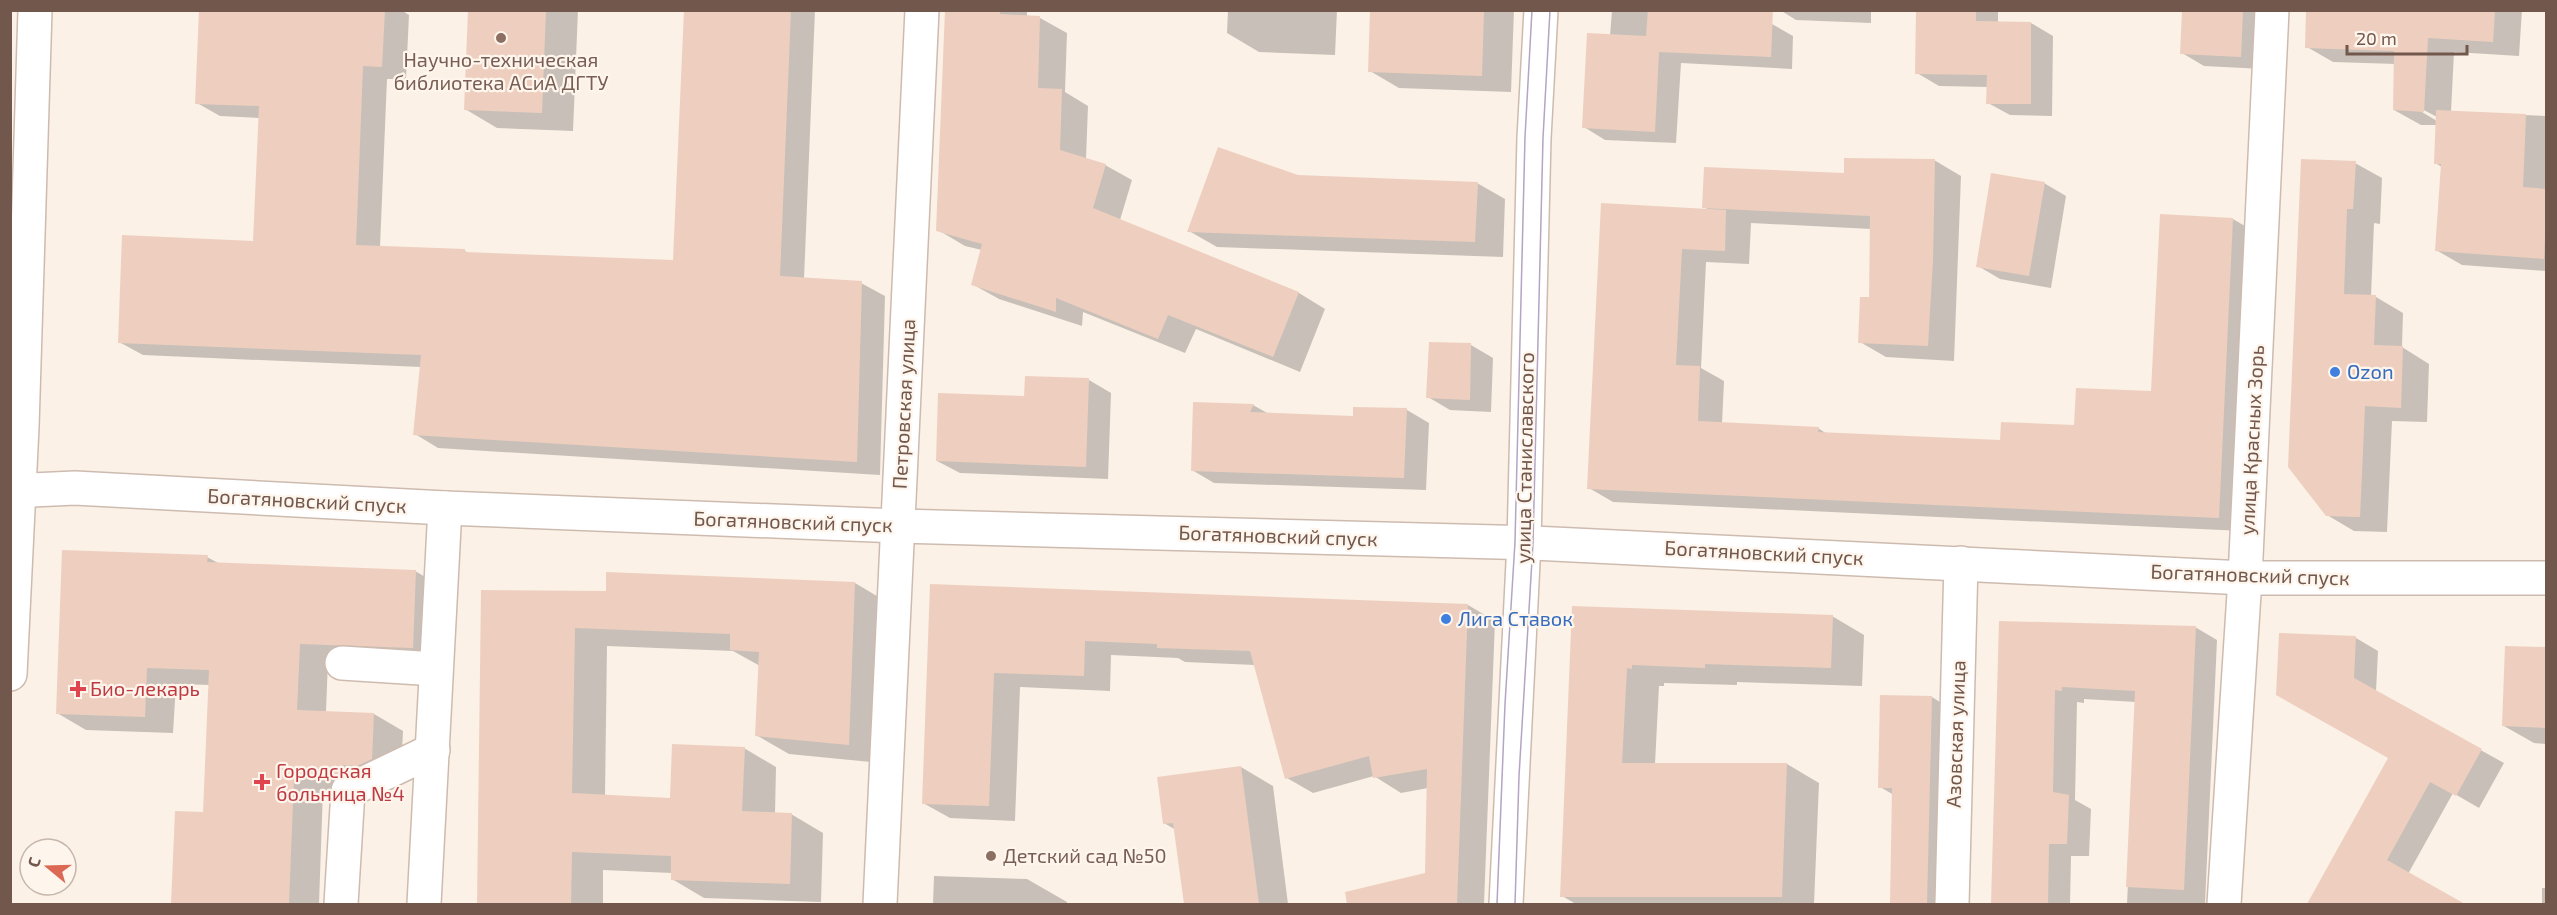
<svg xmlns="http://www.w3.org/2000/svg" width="2557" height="915" font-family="'Exo 2',sans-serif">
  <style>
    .shadow { fill: #0003; fill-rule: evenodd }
    .building { fill: #eecfbf }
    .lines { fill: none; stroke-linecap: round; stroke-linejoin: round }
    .minor-casing { stroke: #cebbb0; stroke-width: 36 }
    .minor { stroke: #fff; stroke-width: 33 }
    .tram { stroke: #b3a5c3; stroke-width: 1.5 }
    .education-dot { fill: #8d6e63; stroke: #fef5ec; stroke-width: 2 }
    .shop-dot { fill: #3f7fe0; stroke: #fef5ec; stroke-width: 2 }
    .health-dot { fill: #e0444e; stroke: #fef5ec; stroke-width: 2 }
    .labels { text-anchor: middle; stroke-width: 4.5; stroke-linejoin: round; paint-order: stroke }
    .education-label { font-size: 20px; fill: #785e54; stroke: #fef5ec }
    .shop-label { font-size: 20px; fill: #366cbe; stroke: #fef5ec; text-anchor: start }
    .street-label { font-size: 20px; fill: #72574c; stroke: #fef5ec }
    .health-label { font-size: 20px; fill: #be3a42; stroke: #fef5ec; text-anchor: start }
  </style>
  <rect width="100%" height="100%" fill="#fbf1e6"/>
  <g class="shadow">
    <path d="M201,10H401L409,15L406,79H387L380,247L465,251L470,254L675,262L685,10H815L804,279L861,283L885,296L880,475L438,448L415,434L421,367L143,355L119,342L255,242L260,118L220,116L197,103Z"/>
    <path d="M470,10H578L573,131L497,128L465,109Z"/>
    <path d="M946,10H1027V17L1040,18L1067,33L1065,92L1088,106L1086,159L1105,165L1132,180L1120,220L1299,293L1325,309L1300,372L1196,329L1185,353L1083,312L1082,326L999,299L972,284L982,250L965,246L938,230Z"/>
    <path d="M1228,10H1337L1335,55L1259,52L1227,33Z"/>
    <path d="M1372,10H1514L1511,92L1399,88L1370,71Z"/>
    <path d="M1612,10H1700L1772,24L1793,36L1792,69L1681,63L1676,143L1605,140L1584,127L1610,36Z"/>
    <path d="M1780,10H1871V23L1796,20Z"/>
    <path d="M1917,10H1998V23H2031L2053,36L2052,116L2010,115L1988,103V87L1939,86L1917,73Z"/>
    <path d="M2159,10H2265L2263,69L2204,66L2182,53L2184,12Z"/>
    <path d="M2308,10H2522L2519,56L2454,52L2451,112L2546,116V271L2462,265L2436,250L2442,167L2435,163L2437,125H2421L2394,110L2396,64L2333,62L2307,47ZM2418,107L2437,117V121L2417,109Z"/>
    <path d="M1934,160L1961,176L1954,361L1886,357L1860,342L1870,299L1871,229L1751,223L1749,264L1706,262L1701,368L1724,381L1722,424L1818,428L1827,434L2001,441L2076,427L2153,393L2233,219L2257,233L2243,531L1613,502L1589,488L1603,205L1709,210L1704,207L1845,175Z"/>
    <path d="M2355,163L2382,178L2380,224L2374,223L2371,297H2376L2403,313L2402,347L2429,364L2427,422L2392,421L2387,532L2354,531L2327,515L2290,467Z"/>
    <path d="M1477,183L1505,199L1503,257L1217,247L1189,231Z"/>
    <path d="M2044,183L2066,196L2051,288L2000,279L1978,266Z"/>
    <path d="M1430,343L1471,345L1493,358L1491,412L1450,410L1428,397Z"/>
    <path d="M1089,380L1111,393L1108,479L960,473L937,461L1025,398Z"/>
    <path d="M1253,405L1269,414L1354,417L1407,410L1429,423L1426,490L1214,483L1192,470Z"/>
    <path d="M207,557L220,564L415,571L444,588L441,664L328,660L326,712L374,714L403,731L401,775L367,792L323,790L319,904H172L176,812L205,813L210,685L176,684L173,733L86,730L57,713Z"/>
    <path d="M855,583L887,602L881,763L789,754L756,735L760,666L733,651L607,646L605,796L672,799L744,748L776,767L775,814H791L823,833L821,902L704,898L672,879V873L603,870V904H478L483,592L607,593Z"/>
    <path d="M932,586L1468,605L1495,621L1484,904H1361L1362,890L1427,874L1428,788L1401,793L1374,776L1313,793L1287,778L1255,665L1185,662L1178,658L1111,655L1110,691L1020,687L1015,821L950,818L923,803Z"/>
    <path d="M1573,608L1832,616L1864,635L1862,686L1737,682V685L1664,683V686H1659L1655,764H1787L1819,783L1814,904H1576L1562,896Z"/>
    <path d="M2000,622L2195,627L2217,640L2205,904H2127L2136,702L2084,699V703L2077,702L2075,800L2091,809L2089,856H2071L2070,904H1993Z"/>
    <path d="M2356,638L2378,651L2376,692L2504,763L2479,808L2453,793L2408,874L2462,904H2317L2311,901L2390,758L2278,694Z"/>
    <path d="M2546,649V744L2534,743L2504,726Z"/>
    <path d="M1882,696L1932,697L1951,709L1946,904H1891L1894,795L1880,787Z"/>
    <path d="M1241,767L1273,786L1288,904H1185L1176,830L1164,823Z"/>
    <path d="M934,876L1027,879L1067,902V904H933Z"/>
    <rect x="2542" y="888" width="4" height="16"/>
  </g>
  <g class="building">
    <path d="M199,10H385L382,67L363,66L356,245L465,249V252L673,260L684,10H791L780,276L862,281L857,462L413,435L421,355L118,343L122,235L253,241L259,106L195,104Z"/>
    <path d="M468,10H546L542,113L464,110Z"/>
    <path d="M945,10H1000V14L1040,16L1038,88L1062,89L1060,150L1106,164L1093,208L1299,292L1273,357L1168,315L1158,339L1056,298V312L971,285L982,244L936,231Z"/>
    <path d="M1370,10H1484L1482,76L1368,72Z"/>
    <path d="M1648,10H1773L1771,57L1659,52L1655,132L1582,128L1587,33L1646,36Z"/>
    <path d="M1916,10H1976V21L2031,22V104H1986L1987,75L1915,74Z"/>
    <path d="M2182,10H2243L2241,57L2180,54Z"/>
    <path d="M2306,10H2495L2493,42L2428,38L2424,112L2393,110L2394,51L2305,48Z"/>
    <path d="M2436,110L2526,114L2523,187L2547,189L2544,259L2435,251L2441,164H2434Z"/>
    <path d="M1218,147L1298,175L1478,182L1475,242L1187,232Z"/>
    <path d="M1844,158L1935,159L1933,260L1928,346L1858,343L1860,297H1869L1870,216L1702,208L1704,167L1844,173Z"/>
    <path d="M2301,159L2356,161L2353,209H2347L2344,294L2376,295L2374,345L2403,346L2401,408L2365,406L2360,517L2326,516L2288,467Z"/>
    <path d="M1991,173L2045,182L2029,276L1976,267Z"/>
    <path d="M1601,203L1726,210L1725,251L1682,249L1676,365L1700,366L1698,421L1819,427L1818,432L2000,440L2001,422L2074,425L2076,388L2151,391L2160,214L2233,218L2219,518L1587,489Z"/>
    <path d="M1429,342L1471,343L1470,400L1426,398Z"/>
    <path d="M1025,376L1089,378L1086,467L936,461L938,393L1024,396Z"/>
    <path d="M1193,402L1254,404L1250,412L1353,416V407L1407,408L1404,478L1191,471Z"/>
    <path d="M62,550L208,555L207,562L416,570L413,648L300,644L297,710L374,713L372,759L357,766L343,765L342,773L337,776L294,775L289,904H171L175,811L203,812L209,670L147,668L145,717L56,714Z"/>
    <path d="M606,572L855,582L849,745L755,736L759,652L730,650V634L575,628L572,793L670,798L672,744L745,747L742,811L792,813L790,884L671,880V856L572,852L571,904H477L481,590L606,591Z"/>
    <path d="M930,584L1468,604L1457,904H1347L1345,892L1425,873L1427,769L1373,778L1369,756L1285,779L1250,651L1157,648V644L1085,641L1084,676L994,673L989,806L922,804Z"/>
    <path d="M1572,606L1833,615L1831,668L1705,664V668L1632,665V669L1627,668L1622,763H1787L1782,897H1560Z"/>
    <path d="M1999,621L2196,626L2184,890L2126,887L2135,691L2062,687V691L2055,690L2053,792L2069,795L2067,844H2049L2048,904H1991Z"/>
    <path d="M2279,633L2356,636L2354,678L2482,749L2456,796L2430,782L2387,860L2465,904H2307L2388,758L2276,695Z"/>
    <path d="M2505,646L2547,647V728L2502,726Z"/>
    <path d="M1880,695L1932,696L1927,904H1890L1892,788H1878Z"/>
    <path d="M1241,766L1259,904H1184L1173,823L1163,824L1157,777Z"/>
  </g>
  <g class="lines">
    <g class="minor-casing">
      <g id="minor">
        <path d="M10,491L75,488L445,508L899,526L1533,543L2245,578H2546"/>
        <path d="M342,663L436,669"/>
        <path d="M10,674L22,427L35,10"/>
        <path d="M341,904L348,791L433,750"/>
        <path d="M424,904L445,508"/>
        <path d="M880,904L922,10"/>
        <path d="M1506,904L1524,542L1534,138L1541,10"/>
        <path d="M1952,904L1961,563"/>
        <path d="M2224,904L2245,578L2272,10"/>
      </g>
    </g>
    <use href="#minor" class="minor"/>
    <g class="tram">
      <path d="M1497,904L1505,704L1515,542L1525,137L1532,10"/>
      <path d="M1515,904L1519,776L1533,543L1543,138L1550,10"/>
    </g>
  </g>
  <g class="education-dot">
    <circle cx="501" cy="38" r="6"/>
    <circle cx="991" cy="856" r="6"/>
  </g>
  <g class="shop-dot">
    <circle cx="2335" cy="372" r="6"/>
    <circle cx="1446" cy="619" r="6"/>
  </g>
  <g class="health-dot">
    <path d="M75 680h6v6h6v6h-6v6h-6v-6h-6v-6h6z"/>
    <path d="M259 773h6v6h6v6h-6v6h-6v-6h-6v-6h6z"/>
  </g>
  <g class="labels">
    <g class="education-label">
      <text x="501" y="67">Научно-техническая<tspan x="501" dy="23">библиотека АСиА ДГТУ</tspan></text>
      <text x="1003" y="863" text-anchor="start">Детский сад №50</text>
    </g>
    <g class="shop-label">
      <text x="2347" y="379">Ozon</text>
      <text x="1458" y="626">Лига Ставок</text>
    </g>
    <g class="street-label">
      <text transform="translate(904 404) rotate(-87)" y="7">Петровская улица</text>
      <text transform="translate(2252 440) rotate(-87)" y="7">улица Красных Зорь</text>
      <text transform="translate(1525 458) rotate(-89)" y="7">улица Станиславского</text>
      <text transform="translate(307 501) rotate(3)" y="7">Богатяновский спуск</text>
      <text transform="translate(793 522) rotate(2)" y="7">Богатяновский спуск</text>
      <text transform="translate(1278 536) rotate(2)" y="7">Богатяновский спуск</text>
      <text transform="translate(1764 553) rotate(3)" y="7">Богатяновский спуск</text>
      <text transform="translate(2250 575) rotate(2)" y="7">Богатяновский спуск</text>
      <text transform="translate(1956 734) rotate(-88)" y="7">Азовская улица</text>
    </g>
    <g class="health-label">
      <text x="90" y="696">Био-лекарь</text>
      <text x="276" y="778">Городская<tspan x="276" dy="23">больница №4</tspan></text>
    </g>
  </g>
  <rect width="2557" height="915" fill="none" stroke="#72574c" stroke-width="24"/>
  <g transform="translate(48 867) rotate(289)"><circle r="28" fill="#fef5ec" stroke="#c6b6ac" stroke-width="1.5"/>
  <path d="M0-4.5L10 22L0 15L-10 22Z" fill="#dc6954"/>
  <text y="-9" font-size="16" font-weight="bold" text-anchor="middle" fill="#72574c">С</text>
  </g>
  <path d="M2347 45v9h120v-9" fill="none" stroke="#72574c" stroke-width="3"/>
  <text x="2356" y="45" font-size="18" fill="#72574c" stroke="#fef5ec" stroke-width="4.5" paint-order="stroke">20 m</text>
</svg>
